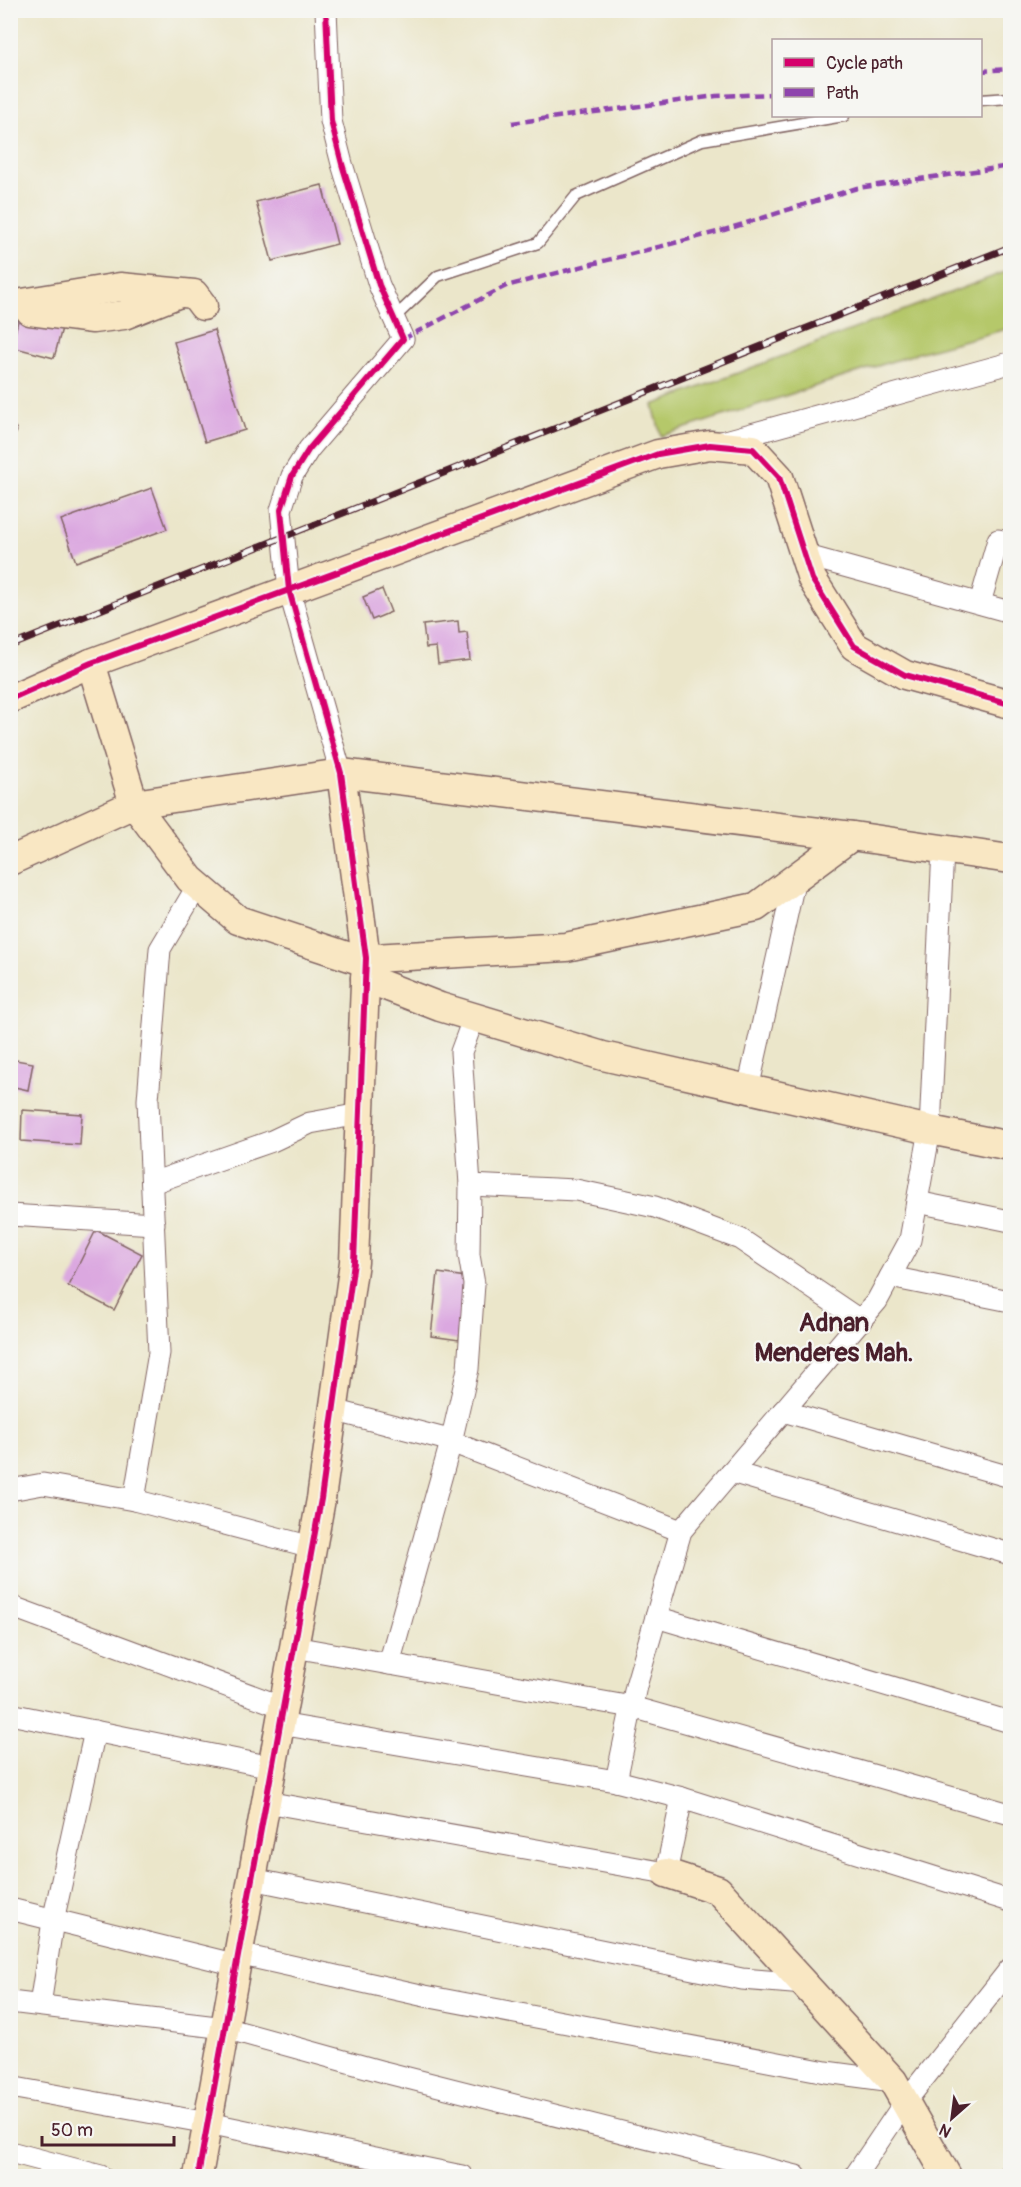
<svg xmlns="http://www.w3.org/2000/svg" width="1021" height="2187" font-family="Pangolin,sans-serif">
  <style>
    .green { fill: #b5c86b; stroke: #80744b; stroke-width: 1.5 }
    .building { fill: #dba8e0 }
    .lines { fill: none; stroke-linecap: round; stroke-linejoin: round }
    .lane-casing { stroke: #826563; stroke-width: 13 }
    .street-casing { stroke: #826563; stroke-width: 23 }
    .secondary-casing { stroke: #826563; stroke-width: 31 }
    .lane { stroke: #fff; stroke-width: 10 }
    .street { stroke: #fff; stroke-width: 21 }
    .secondary { stroke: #f9e7c3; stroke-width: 28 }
    .rail-casing { stroke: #4a1f2b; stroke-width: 7 }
    .rail { stroke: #f6f6f2; stroke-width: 4.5; stroke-dasharray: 14; stroke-linecap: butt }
    .quiet { stroke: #8e44ad; stroke-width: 4.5; stroke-dasharray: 9 4.5; stroke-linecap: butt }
    .cycleway-casing { stroke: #f6f6f2; stroke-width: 10 }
    .cycleway { stroke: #d6006c; stroke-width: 6 }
    .labels { text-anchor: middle; stroke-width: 4.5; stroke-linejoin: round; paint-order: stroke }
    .district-label { font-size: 26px; font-weight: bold; fill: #4a1f2b; stroke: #f6f6f2 }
  </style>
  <rect width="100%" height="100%" fill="#f6f6f2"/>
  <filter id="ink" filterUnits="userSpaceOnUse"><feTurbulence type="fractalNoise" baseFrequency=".0167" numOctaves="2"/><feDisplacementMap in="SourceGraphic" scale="12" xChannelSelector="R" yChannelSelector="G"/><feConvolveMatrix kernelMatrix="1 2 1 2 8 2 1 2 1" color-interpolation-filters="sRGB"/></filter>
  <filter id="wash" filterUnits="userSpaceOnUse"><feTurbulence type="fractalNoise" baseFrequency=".008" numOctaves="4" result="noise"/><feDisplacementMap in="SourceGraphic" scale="24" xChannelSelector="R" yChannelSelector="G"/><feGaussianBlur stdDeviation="1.35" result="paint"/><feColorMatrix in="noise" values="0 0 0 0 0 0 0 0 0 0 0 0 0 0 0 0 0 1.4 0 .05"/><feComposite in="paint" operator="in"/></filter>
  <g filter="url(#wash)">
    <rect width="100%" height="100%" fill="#ebe6ca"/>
    <path class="green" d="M1010,270V328L921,352L661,436L653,405Z"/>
    <g id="blocks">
      <g class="building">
        <path d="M322,185L337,244L272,261L256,202Z"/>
        <path d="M19,316L62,328L54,358L12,347Z"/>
        <path d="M214,330L245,430L205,442L174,342Z"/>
        <path d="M152,488L167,529L76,562L61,520Z"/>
        <path d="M382,589L391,612L372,620L363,597Z"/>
        <path d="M458,621L459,633L467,632L470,660L438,664L436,647L426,648L423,625Z"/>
        <path d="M10,1059L33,1063L28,1090L10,1086Z"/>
        <path d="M22,1110L82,1114L80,1145L21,1141Z"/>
        <path d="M96,1230L142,1254L114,1310L68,1286Z"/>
        <path d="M438,1273L466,1277L459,1340L431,1336Z"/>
      </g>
    </g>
  </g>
  <g filter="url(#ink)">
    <use href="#blocks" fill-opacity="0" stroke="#826563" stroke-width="1.5"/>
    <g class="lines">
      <g class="lane-casing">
        <g id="lane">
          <path d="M980,100L1010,98"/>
          <path d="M394,318L438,276L538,243L576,196L702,140L844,116"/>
          <path d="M10,432L11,431"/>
        </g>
      </g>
      <g class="street-casing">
        <g id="street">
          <path d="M326,10L331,121L342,164L379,285L403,339L309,449L292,476L281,510L289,590L341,773"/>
          <path d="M722,442L1010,363"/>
          <path d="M804,555L1010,612"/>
          <path d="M980,603L998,540L1010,543"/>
          <path d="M748,1089L795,878"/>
          <path d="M152,1183L272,1141L310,1123L360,1114"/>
          <path d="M470,1185L576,1190L655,1207L740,1239L861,1321"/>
          <path d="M917,1202L1010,1221"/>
          <path d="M10,1215L154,1224"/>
          <path d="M890,1277L1010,1301"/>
          <path d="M333,1410L441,1438L681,1531"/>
          <path d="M783,1411L1010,1477"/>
          <path d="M731,1472L1010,1554"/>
          <path d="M10,1490L43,1484L134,1500L312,1547"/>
          <path d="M134,1500L159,1353L148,1100L160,949L198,885"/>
          <path d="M10,1606L283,1707"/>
          <path d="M656,1617L1010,1722"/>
          <path d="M294,1647L632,1707L1010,1814"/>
          <path d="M389,1664L451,1442L468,1369L474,1284L469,1255L470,1185L461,1052L474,1017"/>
          <path d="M10,1714L272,1767"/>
          <path d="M280,1724L616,1781L682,1798L1010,1901"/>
          <path d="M616,1781L636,1686L681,1531L877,1301L910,1240L930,1130L943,849"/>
          <path d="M266,1802L666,1873L682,1798"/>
          <path d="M252,1879L742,1979L804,1984"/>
          <path d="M10,1909L237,1965"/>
          <path d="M238,1954L425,1996L826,2072L893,2081"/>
          <path d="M10,2002L225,2028L384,2072L796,2176"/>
          <path d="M40,2005L53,1921L95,1731"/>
          <path d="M10,2087L208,2123L462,2176"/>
          <path d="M10,2152L101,2176"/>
          <path d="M855,2176L905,2102L1010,1969"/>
          <path d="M1009,2176L1010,2175"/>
        </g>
      </g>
      <g class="secondary-casing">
        <g id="secondary">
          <path d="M10,305L120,287L194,294L203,306"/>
          <path d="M30,311L93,319L124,315L177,294"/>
          <path d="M91,663L134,804L190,879L238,920L356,959L566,947L756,907L852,836"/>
          <path d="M10,699L91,663L658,454L710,445L753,449L779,477L812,579L854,646L905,675L1010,704"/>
          <path d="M10,861L134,804L341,773L852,836L1010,859"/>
          <path d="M365,978L440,1007L603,1056L930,1130L1010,1146"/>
          <path d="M666,1873L718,1890L893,2081L947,2176"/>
          <path d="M198,2176L321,1499L354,1262L366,958L341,773"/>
        </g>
      </g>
      <use href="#lane" class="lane"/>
      <use href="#street" class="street"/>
      <use href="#secondary" class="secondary"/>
      <g class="rail-casing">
        <path id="rail" d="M10,646L1010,247"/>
      </g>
      <use href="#rail" class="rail"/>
      <g class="quiet">
        <path d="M980,71L1010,69"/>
        <path d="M512,123L716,96L774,94"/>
        <path d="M403,339L506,286L721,231L857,188L1010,166"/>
      </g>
      <g class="cycleway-casing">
        <g id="cycleway">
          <path d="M10,699L91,663L658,454L710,445L753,449L779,477L812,579L854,646L905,675L1010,704"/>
          <path d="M198,2176L321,1499L354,1262L366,958L341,773L289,590L281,510L292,476L309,449L403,339L379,285L342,164L331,121L326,10"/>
        </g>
      </g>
      <use href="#cycleway" class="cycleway"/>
    </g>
  </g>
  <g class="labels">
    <g class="district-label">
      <text x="834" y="1331">Adnan<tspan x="834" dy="30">Menderes Mah.</tspan></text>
    </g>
  </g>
  <rect width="1021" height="2187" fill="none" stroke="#f6f6f2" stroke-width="36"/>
  <rect x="772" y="39" width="210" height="78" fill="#f6f6f2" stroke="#b1a0a2" stroke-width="1.5"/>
  <rect x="784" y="58" width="30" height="9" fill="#d6006c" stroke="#b1a0a2" stroke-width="1.5"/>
  <text x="826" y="69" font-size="18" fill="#4a1f2b">Cycle path</text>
  <rect x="784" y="88" width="30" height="9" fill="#8e44ad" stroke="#b1a0a2" stroke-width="1.5"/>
  <text x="826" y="99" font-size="18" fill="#4a1f2b">Path</text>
  <g transform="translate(952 2118) rotate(208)" stroke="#f6f6f2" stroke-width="4.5" paint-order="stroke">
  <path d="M0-4.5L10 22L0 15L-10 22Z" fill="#4a1f2b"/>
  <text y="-9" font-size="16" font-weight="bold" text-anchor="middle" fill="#4a1f2b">N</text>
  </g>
  <path d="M42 2136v9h132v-9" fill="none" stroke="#4a1f2b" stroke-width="3"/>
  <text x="51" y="2136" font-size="18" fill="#4a1f2b" stroke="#f6f6f2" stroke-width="4.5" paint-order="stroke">50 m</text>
</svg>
